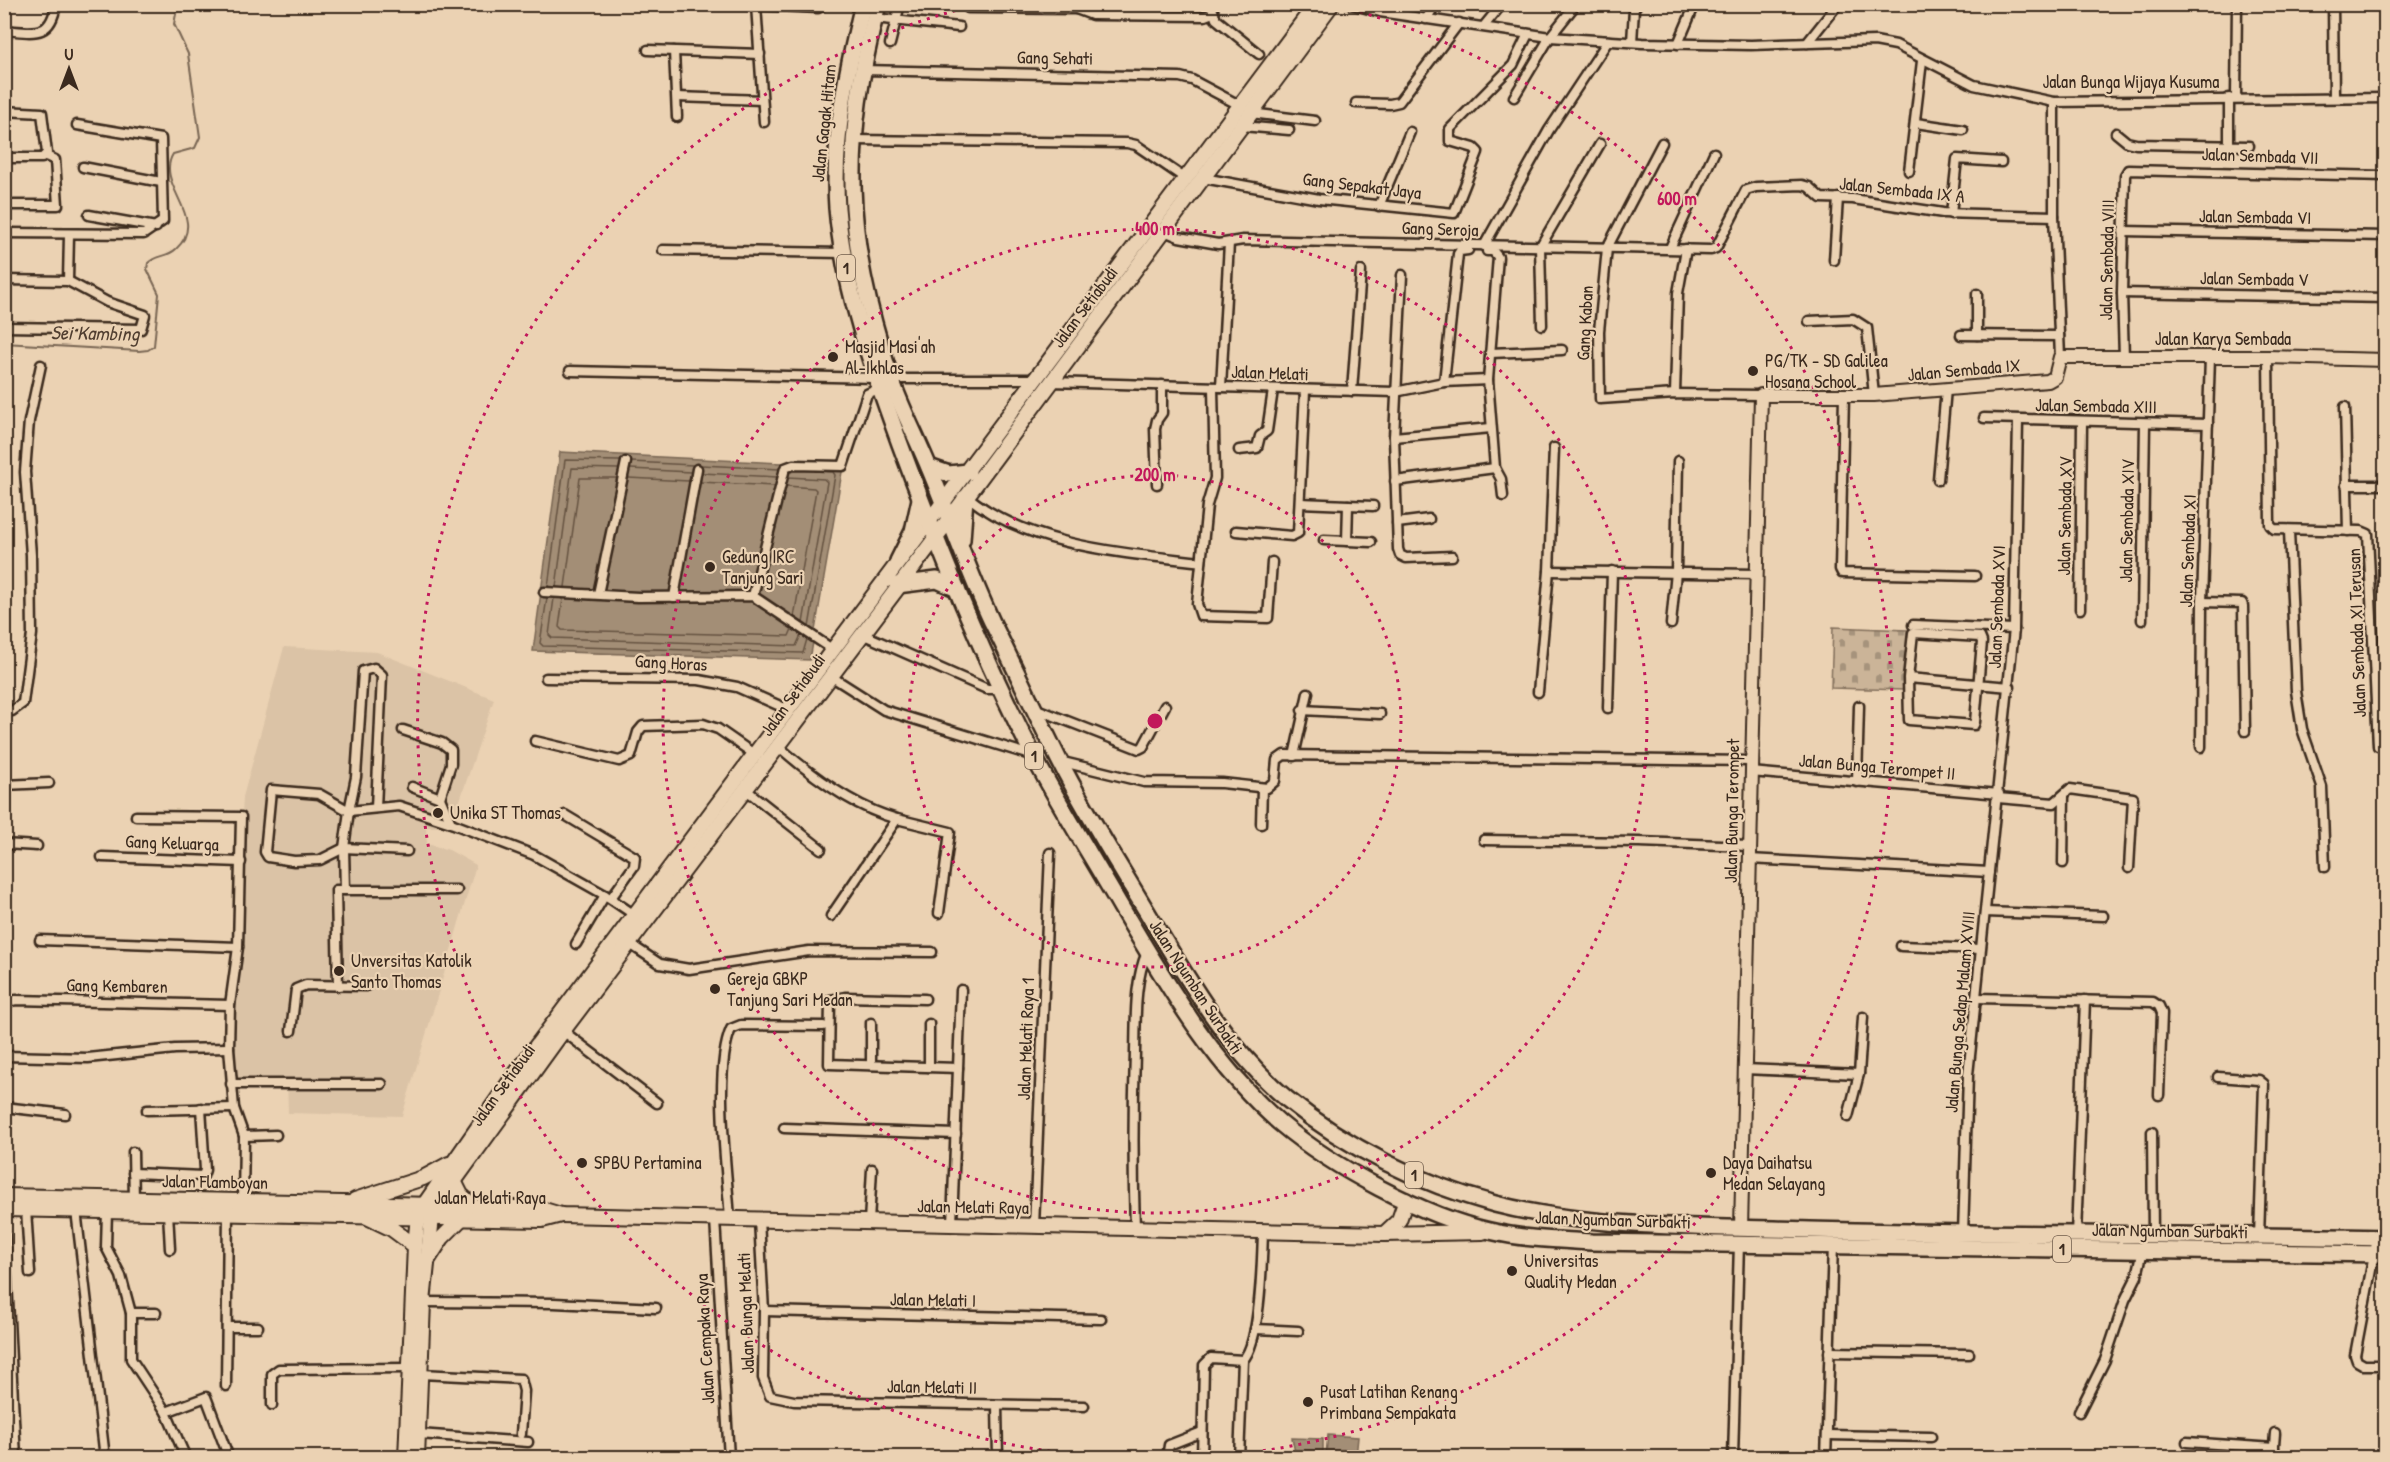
<svg xmlns="http://www.w3.org/2000/svg" width="2390" height="1462" font-family="'Patrick Hand',sans-serif">
  <style>
    .built { fill: #dbc3a6 }
    .cemetery { fill: url(#cemetery-stones); stroke: #836f5b; stroke-width: 1.5 }
    .water { fill: #a38e76; stroke: #796653; stroke-width: 1.5 }
    .lines { fill: none; stroke-linecap: round; stroke-linejoin: round }
    .shore { stroke: #655241; stroke-width: 1.5 }
    .stream { stroke: #796653; stroke-width: 2 }
    .street-casing { stroke: #3b2a1e; stroke-width: 13 }
    .secondary-casing { stroke: #3b2a1e; stroke-width: 16 }
    .primary-casing { stroke: #3b2a1e; stroke-width: 18 }
    .highway-casing { stroke: #3b2a1e; stroke-width: 20 }
    .street { stroke: #ebd2b3; stroke-width: 8 }
    .secondary { stroke: #ebd2b3; stroke-width: 12 }
    .primary { stroke: #ebd2b3; stroke-width: 14 }
    .highway { stroke: #ebd2b3; stroke-width: 15 }
    .ring { fill: none; stroke: #c2185b; stroke-width: 3; stroke-dasharray: 3 6 }
    .poi-dot { fill: #3b2a1e; stroke: #ebd2b3; stroke-width: 2 }
    .labels { text-anchor: middle; stroke-width: 4.5; stroke-linejoin: round; paint-order: stroke }
    .shield { fill: #ebd2b3; stroke: #705c4b; stroke-width: 1.5 }
    .shield-label { font-size: 16px; font-weight: bold; fill: #3b2a1e }
    .street-label { font-size: 18px; fill: #3b2a1e; stroke: #ebd2b3 }
    .poi-label { font-size: 18px; fill: #3b2a1e; stroke: #ebd2b3; text-anchor: start }
    .water-label { font-size: 20px; font-style: italic; fill: #503e30; stroke: #ebd2b3 }
    .centre { fill: #c2185b; stroke: #ebd2b3; stroke-width: 3 }
    .ring-label { font-size: 18px; text-anchor: middle; font-weight: bold; fill: #c2185b; stroke: #ebd2b3; stroke-width: 4.5; stroke-linejoin: round; paint-order: stroke }
  </style>
  <defs>
    <pattern id="cemetery-stones" width="16" height="16" patternUnits="userSpaceOnUse" patternTransform="scale(1.5)"><rect width="16" height="16" fill="#cbb498"/><path d="M2 7V4a2 2 0 0 1 4 0v3zM10 15v-3a2 2 0 0 1 4 0v3z" fill="#a6937b"/></pattern>
  </defs>
  <rect width="100%" height="100%" fill="#ebd2b3"/>
  <filter id="ink" filterUnits="userSpaceOnUse"><feTurbulence type="fractalNoise" baseFrequency=".0167" numOctaves="2"/><feDisplacementMap in="SourceGraphic" scale="12" xChannelSelector="R" yChannelSelector="G"/><feConvolveMatrix kernelMatrix="1 2 1 2 8 2 1 2 1" color-interpolation-filters="sRGB"/></filter>
  <g filter="url(#ink)">
    <path class="built" d="M284,647L377,652L494,699L451,827H426L427,844L449,850L476,865L402,1116L288,1113L287,1078L227,1077L243,797Z"/>
    <path class="cemetery" d="M1833,627L1907,630L1905,690L1831,688Z"/>
    <g class="water">
      <path d="M560,452L843,466L810,660L533,651Z"/>
      <path d="M1328,1435L1358,1437L1356,1457L1326,1454Z"/>
      <path d="M1292,1438L1323,1439V1454L1295,1452Z"/>
    </g>
    <g class="lines">
      <g class="shore">
        <path d="M631,462L693,465"/>
        <path d="M701,465L779,469"/>
        <path d="M630,469L691,472"/>
        <path d="M702,473L777,477"/>
        <path d="M788,477L824,479L827,482L803,623"/>
        <path d="M628,478L689,481"/>
        <path d="M700,482L775,486"/>
        <path d="M786,486L814,488L816,490L794,617"/>
        <path d="M548,587L565,460L620,461"/>
        <path d="M556,587L572,468L619,469"/>
        <path d="M565,587L580,478H617"/>
        <path d="M547,598L540,643L543,646L803,653L807,639"/>
        <path d="M554,598L549,635L552,638L796,646L801,635"/>
        <path d="M563,599L559,627L562,630L789,636L792,629"/>
        <path d="M809,627L835,475L833,472L815,471"/>
      </g>
      <path class="stream" d="M4,343L139,351L148,350L154,346L159,294L147,269L148,263C156,255 168,257 176,249C210,218 154,185 173,154L195,148L200,137L188,54L174,24L178,4"/>
      <g class="street-casing">
        <g id="street">
          <path d="M731,4L818,8L824,4"/>
          <path d="M1215,4L1212,8L1216,19L1259,54"/>
          <path d="M1351,4L1380,12L1550,37L1642,43L1751,45L1875,41L1896,45L1974,85L2054,102L2386,98"/>
          <path d="M2333,4L2334,97"/>
          <path d="M756,5L764,122"/>
          <path d="M968,8L1076,9L1091,4"/>
          <path d="M1076,9L1092,15L1205,16L1213,13"/>
          <path d="M874,18L959,27"/>
          <path d="M1426,19L1436,4"/>
          <path d="M1484,26L1502,4"/>
          <path d="M4,30C32,32 51,39 56,4"/>
          <path d="M1632,42L1634,9L1637,4"/>
          <path d="M1807,43L1838,4"/>
          <path d="M890,44L900,4"/>
          <path d="M1678,44L1695,4"/>
          <path d="M648,50L760,54"/>
          <path d="M674,51L677,117"/>
          <path d="M862,70L1180,77L1192,80L1241,106"/>
          <path d="M677,97L762,100"/>
          <path d="M1514,97L1550,37L1576,4"/>
          <path d="M2229,98V145"/>
          <path d="M2236,98L2237,4"/>
          <path d="M2054,102V216L2060,357"/>
          <path d="M1356,103L1390,104L1399,102L1459,23"/>
          <path d="M4,111L42,113L47,153L42,158H4"/>
          <path d="M1251,113L1315,121"/>
          <path d="M1916,123L1963,130"/>
          <path d="M1242,126L1289,130"/>
          <path d="M2116,133L2127,142L2136,144L2249,146"/>
          <path d="M853,140L1127,143L1136,145L1186,179"/>
          <path d="M1662,143L1607,248L1599,331L1600,399L1675,394L1761,395"/>
          <path d="M83,167L161,182"/>
          <path d="M1909,171L1922,61"/>
          <path d="M1203,178L1319,199L1454,213L1478,152L1474,148L1450,141V129L1513,65L1528,34"/>
          <path d="M4,205H58L55,160L46,156"/>
          <path d="M1379,206L1410,132"/>
          <path d="M1951,214L1957,159L2001,162"/>
          <path d="M89,215L156,227"/>
          <path d="M1164,231L1179,237L1218,244L1243,240L1711,250L1716,248L1746,190L1756,187L1802,185L1809,187L1821,198L1853,199L1943,213L2054,216"/>
          <path d="M2123,231L2386,236"/>
          <path d="M4,233L144,234L163,221L161,139L77,125"/>
          <path d="M1484,246L1549,130L1608,41"/>
          <path d="M1670,248L1714,153"/>
          <path d="M663,250L843,253"/>
          <path d="M1487,251H1493L1498,257L1488,380L1495,468L1501,479L1503,496"/>
          <path d="M1834,260L1838,198"/>
          <path d="M1402,275L1394,437L1398,549L1400,555L1406,558L1452,556"/>
          <path d="M4,280L68,281L107,302L145,315L141,329L4,327"/>
          <path d="M68,281L69,235"/>
          <path d="M2122,293L2386,298"/>
          <path d="M1977,294V335"/>
          <path d="M1809,321L1853,319L1867,328L1874,395"/>
          <path d="M1542,325L1540,247L1600,144"/>
          <path d="M1961,335L2059,336"/>
          <path d="M1490,353L1562,350"/>
          <path d="M2124,357L2122,293L2125,175L2128,170L2386,176"/>
          <path d="M2268,357L2270,525L2274,529L2361,531L2368,534L2378,746H2386"/>
          <path d="M570,371L876,378"/>
          <path d="M891,379H1037"/>
          <path d="M1051,382L1395,392L1444,382L1488,380"/>
          <path d="M1444,382L1458,254L1460,251L1468,250"/>
          <path d="M1221,387L1229,243"/>
          <path d="M1213,388L1215,478L1207,505L1197,604L1201,616L1268,618L1272,562"/>
          <path d="M1352,391L1361,271"/>
          <path d="M1675,394L1678,293L1686,249"/>
          <path d="M1844,396L1840,569L1842,573L1975,576"/>
          <path d="M2345,407L2348,531"/>
          <path d="M1984,418L2208,424"/>
          <path d="M1394,437L1491,428"/>
          <path d="M1239,450L1257,448L1260,436L1267,431L1273,390"/>
          <path d="M1938,480L1946,389"/>
          <path d="M1395,481L1495,468"/>
          <path d="M1157,484L1155,429L1157,420L1162,413V385"/>
          <path d="M2346,485H2386"/>
          <path d="M967,496C1028,547 1125,553 1201,562"/>
          <path d="M1300,503L1373,506"/>
          <path d="M1397,523L1429,519"/>
          <path d="M1236,531L1292,536L1298,533L1305,391"/>
          <path d="M2289,531L2296,691L2302,729L2322,787L2325,867"/>
          <path d="M1324,540L1371,542"/>
          <path d="M1347,541L1348,505"/>
          <path d="M1549,571L1756,574"/>
          <path d="M544,592L638,597L753,596L832,649"/>
          <path d="M598,594L626,462"/>
          <path d="M753,596L785,468L793,465L843,466L867,394L880,388"/>
          <path d="M674,597L697,469"/>
          <path d="M2202,602L2242,603L2243,606L2245,731"/>
          <path d="M2080,609L2082,422"/>
          <path d="M2142,620L2145,423"/>
          <path d="M1671,624L1676,572L1678,461"/>
          <path d="M1913,625L2014,629"/>
          <path d="M862,634L987,689H1001"/>
          <path d="M829,675L884,710L1034,756"/>
          <path d="M546,678L699,680L737,687L789,710"/>
          <path d="M1908,678L1909,720L1974,725L1975,722L1982,642L1980,637L1913,633L1908,678L2010,687"/>
          <path d="M1538,692L1549,571L1554,448"/>
          <path d="M1034,708L1139,749L1143,747L1165,706"/>
          <path d="M1608,708L1612,571"/>
          <path d="M1302,710L1380,714"/>
          <path d="M4,711H12L23,703L32,634L31,555L25,472L29,421L41,365"/>
          <path d="M403,730L442,743L451,750V764L440,798L451,823"/>
          <path d="M535,741L619,761L631,756L638,732L643,726L703,724L718,729L754,754"/>
          <path d="M778,746C812,776 853,807 897,819L831,916"/>
          <path d="M2201,747L2202,602L2210,357"/>
          <path d="M1294,756L1308,693"/>
          <path d="M1059,761L1144,782L1222,783L1267,788L1275,781L1277,760L1284,755L1751,761"/>
          <path d="M1751,772L1999,794"/>
          <path d="M1857,782L1859,706"/>
          <path d="M4,785L49,783"/>
          <path d="M412,787L440,798"/>
          <path d="M745,789L821,849"/>
          <path d="M1998,798L2054,803L2070,789L2133,798L2129,868"/>
          <path d="M376,808L382,675L374,668L363,671L356,777L349,811L319,794L271,790L265,852L268,857L294,861L320,860L344,848L407,851"/>
          <path d="M565,815L635,857L634,866L611,898"/>
          <path d="M136,816L241,817L238,947L230,1005L229,1048L234,1108L244,1136L243,1201"/>
          <path d="M897,819L950,832L939,913"/>
          <path d="M1261,824L1262,788"/>
          <path d="M1484,840L1639,842L1749,846"/>
          <path d="M4,844L37,846"/>
          <path d="M102,857L241,862"/>
          <path d="M1749,859L1989,872"/>
          <path d="M2063,863L2064,796"/>
          <path d="M345,890L344,848L349,811L399,806L451,823L534,855L605,895L636,916"/>
          <path d="M1985,912L2103,916"/>
          <path d="M40,940L238,947"/>
          <path d="M576,944L605,895"/>
          <path d="M630,944L660,964L689,969L809,951L932,952"/>
          <path d="M1901,946L1980,949"/>
          <path d="M338,986L336,890H457"/>
          <path d="M1977,998L2153,1002L2159,1006L2162,1013L2159,1095"/>
          <path d="M925,999L845,997L830,1000L829,1064L958,1068"/>
          <path d="M4,1003L16,1000L230,1005"/>
          <path d="M929,1024V1067"/>
          <path d="M291,1031L296,989L306,985L366,986"/>
          <path d="M563,1031L657,1103"/>
          <path d="M4,1056L88,1058L175,1049L229,1048"/>
          <path d="M871,1065V1023"/>
          <path d="M1744,1069L1859,1074L1863,1017"/>
          <path d="M2218,1077L2259,1080L2264,1084L2259,1237"/>
          <path d="M231,1084H382"/>
          <path d="M4,1107L65,1114"/>
          <path d="M147,1110L234,1108"/>
          <path d="M1848,1117L1859,1074"/>
          <path d="M784,1128L956,1134"/>
          <path d="M2152,1132L2153,1236"/>
          <path d="M244,1136L276,1135"/>
          <path d="M133,1152L134,1199"/>
          <path d="M133,1173L203,1176L205,1170L201,1108"/>
          <path d="M26,1209L30,1273"/>
          <path d="M76,1210L105,1458"/>
          <path d="M107,1211L106,1247L121,1276L131,1313V1359L166,1412L186,1458"/>
          <path d="M168,1212L170,1249"/>
          <path d="M715,1219L729,1458"/>
          <path d="M730,1219C727,1171 713,1070 731,1029L741,1025L823,1026"/>
          <path d="M759,1220L764,1311L763,1378L770,1396L794,1401L1084,1406"/>
          <path d="M4,1221L16,1458"/>
          <path d="M869,1222L872,1169"/>
          <path d="M952,1224L961,990"/>
          <path d="M1034,1226L1050,853"/>
          <path d="M1135,1229C1133,1170 1133,1111 1135,1052C1136,1019 1134,982 1147,952"/>
          <path d="M1963,1234L1968,1075L2014,629L2018,421"/>
          <path d="M2076,1235L2085,1000"/>
          <path d="M2377,1238L2355,1355L2357,1361L2364,1365H2386"/>
          <path d="M423,1302L554,1303L656,1308"/>
          <path d="M764,1311L1101,1319"/>
          <path d="M131,1313H156"/>
          <path d="M227,1327H258"/>
          <path d="M1255,1329L1298,1331"/>
          <path d="M1829,1352L1969,1354"/>
          <path d="M421,1374L521,1379L524,1391L521,1434"/>
          <path d="M226,1386L228,1213"/>
          <path d="M272,1405V1374L279,1369L409,1368"/>
          <path d="M997,1405L998,1458"/>
          <path d="M166,1412L206,1397L229,1458"/>
          <path d="M2079,1412L2105,1360L2125,1300L2137,1276L2143,1250"/>
          <path d="M419,1434L528,1442"/>
          <path d="M1827,1435L1931,1437"/>
          <path d="M2187,1442L2274,1448"/>
          <path d="M1167,1458L1169,1445L1202,1432"/>
          <path d="M1202,1458L1204,1365L1211,1358L1243,1360"/>
          <path d="M1239,1458L1243,1360C1261,1341 1262,1259 1263,1232"/>
          <path d="M1733,1458L1739,1243"/>
          <path d="M1826,1458L1833,1245"/>
          <path d="M2273,1458L2275,1433"/>
        </g>
      </g>
      <g class="secondary-casing">
        <path id="secondary" d="M1741,1228L1761,395H1874L2048,381L2055,377L2060,357H2268L2386,360"/>
      </g>
      <g class="primary-casing">
        <g id="primary">
          <path d="M454,1181L461,1195L473,1206"/>
          <path d="M4,1196L437,1205L541,1209L561,1215L1384,1234L1483,1232"/>
          <path d="M355,1200L423,1178L449,1164"/>
          <path d="M4,1209L542,1220L561,1215"/>
          <path d="M369,1218L392,1229L415,1246"/>
          <path d="M1384,1234L1399,1220L1406,1200"/>
          <path d="M429,1258L442,1238L462,1218"/>
          <path d="M406,1458L415,1246L418,1216L424,1205L511,1080L1316,4"/>
          <path d="M417,1458L423,1302L432,1217L437,1205L563,1031L967,496L1332,4"/>
        </g>
      </g>
      <g class="highway-casing">
        <g id="highway">
          <path d="M863,4C847,71 832,139 837,208C844,290 872,367 900,444C939,550 982,656 1034,757C1061,808 1092,857 1121,907C1167,984 1212,1064 1280,1123C1331,1166 1424,1217 1490,1231C1523,1239 1558,1240 1592,1242L2386,1254"/>
          <path d="M878,4C842,145 844,235 889,373C900,406 917,438 930,470C951,521 969,573 992,622C1015,668 1036,714 1059,760C1087,815 1121,868 1153,922C1190,983 1231,1053 1287,1099C1347,1148 1421,1184 1495,1204C1592,1229 1710,1227 1810,1230C2002,1235 2194,1234 2386,1238"/>
          <path d="M929,467L949,474L968,472"/>
          <path d="M962,540L965,498"/>
          <path d="M898,561L913,531L920,499"/>
          <path d="M897,585L937,580L957,589"/>
        </g>
      </g>
      <use href="#street" class="street"/>
      <use href="#secondary" class="secondary"/>
      <use href="#primary" class="primary"/>
      <use href="#highway" class="highway"/>
    </g>
  </g>
  <g class="ring">
    <circle cx="1155" cy="721" r="246"/>
    <circle cx="1155" cy="721" r="492"/>
    <path d="M1104 1457A738 738 0 0 1 976 5M1334 5A738 738 0 0 1 1206 1457"/>
  </g>
  <g class="poi-dot">
    <circle cx="833" cy="357" r="6"/>
    <circle cx="1753" cy="371" r="6"/>
    <circle cx="710" cy="567" r="6"/>
    <circle cx="438" cy="813" r="6"/>
    <circle cx="339" cy="971" r="6"/>
    <circle cx="715" cy="989" r="6"/>
    <circle cx="582" cy="1163" r="6"/>
    <circle cx="1711" cy="1173" r="6"/>
    <circle cx="1512" cy="1271" r="6"/>
    <circle cx="1308" cy="1402" r="6"/>
  </g>
  <g class="labels">
    <g class="shield">
      <rect x="837" y="255" width="18" height="26" rx="4.5"/>
      <rect x="1025" y="743" width="18" height="26" rx="4.5"/>
      <rect x="1405" y="1162" width="18" height="26" rx="4.5"/>
      <rect x="2053" y="1236" width="18" height="26" rx="4.5"/>
    </g>
    <g class="shield-label">
      <text x="846" y="274">1</text>
      <text x="1034" y="762">1</text>
      <text x="1414" y="1181">1</text>
      <text x="2062" y="1255">1</text>
    </g>
    <g class="street-label">
      <text transform="translate(1055 58) rotate(1)" y="6">Gang Sehati</text>
      <text x="2131" y="88">Jalan Bunga Wijaya Kusuma</text>
      <text transform="translate(824 123) rotate(-84)" y="6">Jalan Gagak Hitam</text>
      <text transform="translate(2260 156) rotate(2)" y="6">Jalan Sembada VII</text>
      <text transform="translate(1362 186) rotate(7)" y="6">Gang Sepakat Jaya</text>
      <text transform="translate(1902 190) rotate(6)" y="6">Jalan Sembada IX A</text>
      <text transform="translate(2255 217) rotate(1)" y="6">Jalan Sembada VI</text>
      <text transform="translate(1440 229) rotate(2)" y="6">Gang Seroja</text>
      <text transform="translate(2107 260) rotate(-89)" y="6">Jalan Sembada VIII</text>
      <text transform="translate(2254 279) rotate(1)" y="6">Jalan Sembada V</text>
      <text transform="translate(1085 307) rotate(-53)" y="6">Jalan Setiabudi</text>
      <text transform="translate(1585 323) rotate(-87)" y="6">Gang Kaban</text>
      <text x="2223" y="345">Jalan Karya Sembada</text>
      <text transform="translate(1964 370) rotate(-5)" y="6">Jalan Sembada IX</text>
      <text transform="translate(1270 373) rotate(2)" y="6">Jalan Melati</text>
      <text transform="translate(2096 406) rotate(1)" y="6">Jalan Sembada XIII</text>
      <text transform="translate(2065 516) rotate(-89)" y="6">Jalan Sembada XV</text>
      <text transform="translate(2127 521) rotate(-89)" y="6">Jalan Sembada XIV</text>
      <text transform="translate(2188 551) rotate(-88)" y="6">Jalan Sembada XI</text>
      <text transform="translate(1997 607) rotate(-88)" y="6">Jalan Sembada XVI</text>
      <text transform="translate(2357 633) rotate(-92)" y="6">Jalan Sembada XI Terusan</text>
      <text transform="translate(671 663) rotate(3)" y="6">Gang Horas</text>
      <text transform="translate(793 695) rotate(-54)" y="6">Jalan Setiabudi</text>
      <text transform="translate(1877 767) rotate(5)" y="6">Jalan Bunga Terompet II</text>
      <text transform="translate(1732 811) rotate(-89)" y="6">Jalan Bunga Terompet</text>
      <text transform="translate(172 843) rotate(2)" y="6">Gang Keluarga</text>
      <text transform="translate(117 986) rotate(1)" y="6">Gang Kembaren</text>
      <text transform="translate(1196 987) rotate(57)" y="6">Jalan Ngumban Surbakti</text>
      <text transform="translate(1960 1012) rotate(-85)" y="6">Jalan Bunga Sedap Malam XVIII</text>
      <text transform="translate(1026 1039) rotate(-88)" y="6">Jalan Melati Raya 1</text>
      <text transform="translate(503 1085) rotate(-54)" y="6">Jalan Setiabudi</text>
      <text transform="translate(215 1182) rotate(1)" y="6">Jalan Flamboyan</text>
      <text x="490" y="1204">Jalan Melati Raya</text>
      <text transform="translate(973 1207) rotate(1)" y="6">Jalan Melati Raya</text>
      <text transform="translate(1613 1220) rotate(2)" y="6">Jalan Ngumban Surbakti</text>
      <text transform="translate(2170 1231) rotate(1)" y="6">Jalan Ngumban Surbakti</text>
      <text transform="translate(933 1300) rotate(1)" y="6">Jalan Melati I</text>
      <text transform="translate(746 1313) rotate(-92)" y="6">Jalan Bunga Melati</text>
      <text transform="translate(705 1339) rotate(-93)" y="6">Jalan Cempaka Raya</text>
      <text transform="translate(932 1387) rotate(1)" y="6">Jalan Melati II</text>
    </g>
    <g class="poi-label">
      <text x="845" y="353">Masjid Masi'ah<tspan x="845" dy="21">Al-Ikhlas</tspan></text>
      <text x="1765" y="367">PG/TK - SD Galilea<tspan x="1765" dy="21">Hosana School</tspan></text>
      <text x="722" y="563">Gedung IRC<tspan x="722" dy="21">Tanjung Sari</tspan></text>
      <text x="450" y="819">Unika ST Thomas</text>
      <text x="351" y="967">Unversitas Katolik<tspan x="351" dy="21">Santo Thomas</tspan></text>
      <text x="727" y="985">Gereja GBKP<tspan x="727" dy="21">Tanjung Sari Medan</tspan></text>
      <text x="594" y="1169">SPBU Pertamina</text>
      <text x="1723" y="1169">Daya Daihatsu<tspan x="1723" dy="21">Medan Selayang</tspan></text>
      <text x="1524" y="1267">Universitas<tspan x="1524" dy="21">Quality Medan</tspan></text>
      <text x="1320" y="1398">Pusat Latihan Renang<tspan x="1320" dy="21">Primbana Sempakata</tspan></text>
    </g>
    <g class="water-label">
      <text transform="translate(95 333) rotate(1)" y="7">Sei Kambing</text>
    </g>
  </g>
  <circle cx="1155" cy="721" r="9" class="centre"/>
  <g class="ring-label">
    <text x="1677" y="205">600 m</text>
    <text x="1155" y="235">400 m</text>
    <text x="1155" y="481">200 m</text>
  </g>
  <rect width="2390" height="1462" fill="none" stroke="#ebd2b3" stroke-width="24"/>
  <rect x="12" y="12" width="2366" height="1438" fill="none" stroke="#3b2a1e" stroke-width="2" filter="url(#ink)"/>
  <g transform="translate(69 69)" stroke="#ebd2b3" stroke-width="4.5" paint-order="stroke">
  <path d="M0-4.5L10 22L0 15L-10 22Z" fill="#3b2a1e"/>
  <text y="-9" font-size="16" font-weight="bold" text-anchor="middle" fill="#3b2a1e">U</text>
  </g>
</svg>
